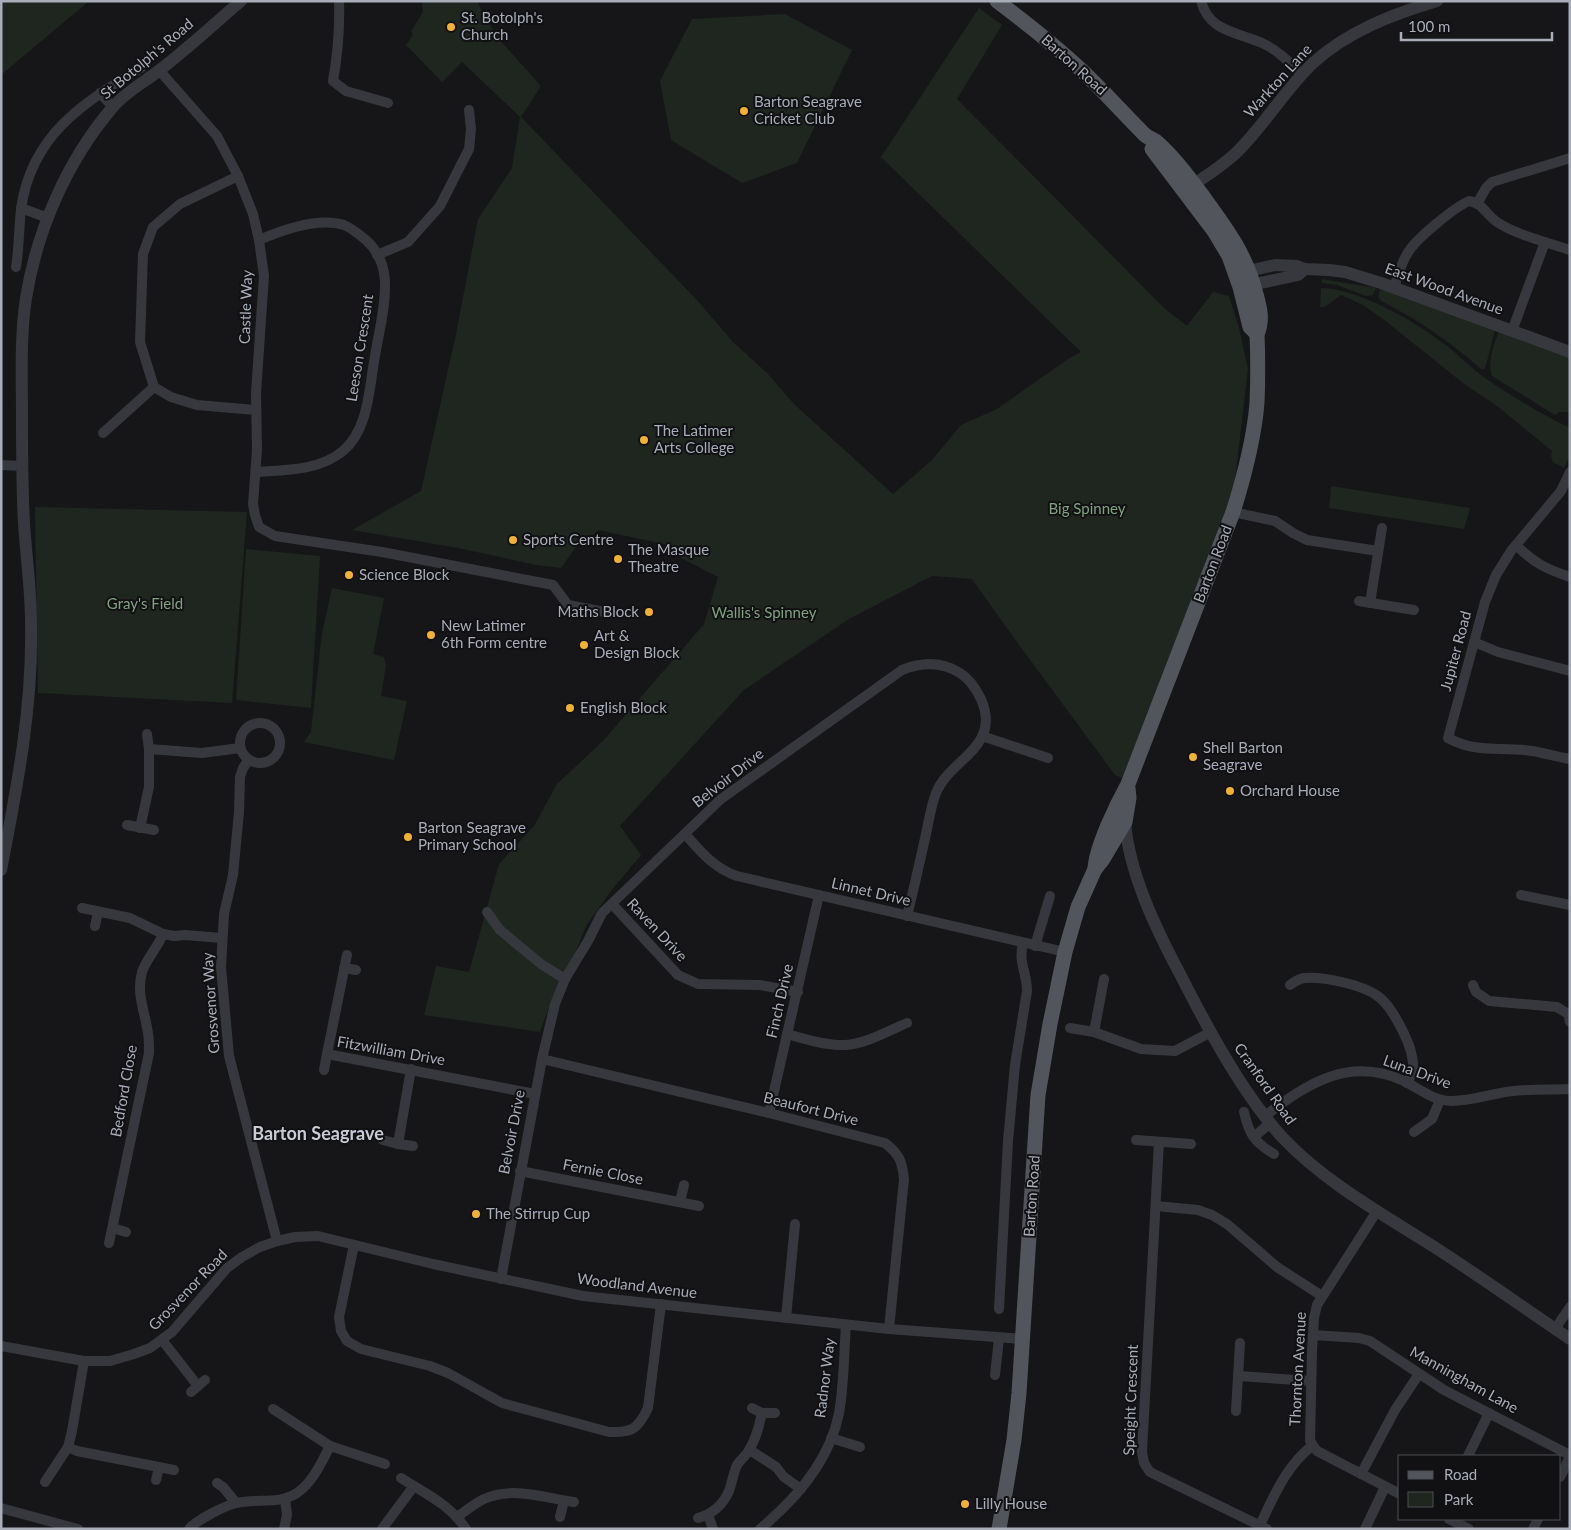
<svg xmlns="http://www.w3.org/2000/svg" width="1571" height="1530" font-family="Lato,sans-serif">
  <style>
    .green { fill: #1e261f }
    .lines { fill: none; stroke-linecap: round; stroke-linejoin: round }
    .minor { stroke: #37383d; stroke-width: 10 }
    .tertiary { stroke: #37383d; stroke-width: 12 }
    .primary { stroke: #53555c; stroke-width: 15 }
    .poi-dot { fill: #f2b134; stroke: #111113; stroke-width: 2 }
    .labels { text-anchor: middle; stroke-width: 4; stroke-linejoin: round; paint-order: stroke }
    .poi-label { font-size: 15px; fill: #a8adb8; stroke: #111113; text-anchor: start }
    .street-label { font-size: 15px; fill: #a8adb8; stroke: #111113 }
    .park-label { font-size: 15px; fill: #7fa381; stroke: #111113 }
    .quarter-label { font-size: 18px; font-weight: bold; fill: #c9ccd4; stroke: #111113 }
  </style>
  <rect width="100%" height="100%" fill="#161618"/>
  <g class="green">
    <path d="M1,1H89L1,75Z"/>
    <path d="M422,1H477L496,36L541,86L521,117L696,299L733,342L767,373L794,404L893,494L932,460L961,425L997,409L1068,359L1081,352L881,157L979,8L1002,25L957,99L1164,308L1187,326L1213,292L1229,296L1239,328L1248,369L1235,480L1212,554L1147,723L1122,778L1115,775L1014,638L972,579L932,576L849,619L744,690L620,826L641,855L611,891L586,926L565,979L558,983L540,1032L424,1015L436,966L469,972L499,864L534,826L557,784L603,741L704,624L718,577L681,558L673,546L598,530L587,540L576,547L561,568L536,565L458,548L352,530L421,491L456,334L478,219L512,168L520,117L462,62L442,82L406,45L413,35L411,31L423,12Z"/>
    <path d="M785,14L852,50L797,163L742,183L671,140L660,81L692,19Z"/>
    <path d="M1322,279L1376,288L1373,295L1366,296L1337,285L1322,283Z"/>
    <path d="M1321,288C1360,289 1416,322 1447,346C1460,356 1471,368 1485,378C1511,396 1541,414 1570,428V455L1564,468L1553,462L1551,456L1552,451L1497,406L1463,383L1383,319L1363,305L1341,295L1325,307H1320Z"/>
    <path d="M1380,289L1495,330L1485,369H1481C1450,342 1418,319 1381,301L1378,297Z"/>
    <path d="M1499,331L1570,358V412H1559L1555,415L1492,376C1487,363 1494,344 1499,331Z"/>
    <path d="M1331,486L1470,508L1464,529L1329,508Z"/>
    <path d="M35,507L247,512L232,703L38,693Z"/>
    <path d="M246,549L320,556L311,708L236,700Z"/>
    <path d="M332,588L384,598L373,654L384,657L386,665L381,696L407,701L394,760L304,742L311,732L322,633Z"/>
  </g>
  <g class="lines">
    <g class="minor">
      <path d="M339,1C340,30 338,53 333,81L346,91L388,103"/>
      <path d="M1201,1C1209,32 1238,32 1262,43C1278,50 1290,63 1302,75"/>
      <path d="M159,70L217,136L238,176L253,214L259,240L264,276L256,393L257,450L253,504L255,515L259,527L275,536L382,552L553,585L568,605L610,613"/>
      <path d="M100,93L113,107"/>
      <path d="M238,176L180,204L153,227L143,254L140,342L154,387L171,397L197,405L256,410"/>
      <path d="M1477,204L1486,188L1492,182L1570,158"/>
      <path d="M21,208L48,218"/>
      <path d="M377,255L408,242L440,206L469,149L471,129L469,110"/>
      <path d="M16,267C19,248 19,228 21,209C31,136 82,103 141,68"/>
      <path d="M1394,288C1398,276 1401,262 1409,251C1417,238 1455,207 1469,201C1483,203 1486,215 1497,222C1514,234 1549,243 1570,250"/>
      <path d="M1512,331L1545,242"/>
      <path d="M103,433L154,387"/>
      <path d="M1,465L22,466"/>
      <path d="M256,472C285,470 319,471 343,451C369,429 369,388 375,356C379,331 386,306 385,281C384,265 377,250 366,240C360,235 351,228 344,225C319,217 282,230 259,240"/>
      <path d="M1570,472L1561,491L1511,551L1496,575L1485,602L1448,738C1478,754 1500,746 1532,751C1544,753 1557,757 1570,759"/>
      <path d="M1233,512L1275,521L1293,533L1307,540L1378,551"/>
      <path d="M1516,545C1534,563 1546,569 1570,577"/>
      <path d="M1359,601L1414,610"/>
      <path d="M1370,603L1382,528"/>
      <path d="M1474,642L1498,652L1570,671"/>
      <circle cx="260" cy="743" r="20"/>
      <path d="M147,734L149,749L202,753L240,748"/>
      <path d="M982,736L1048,758"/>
      <path d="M248,761L243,768L240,777L239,812L233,875L224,914L221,967L229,1056L277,1241"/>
      <path d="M127,825L154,830"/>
      <path d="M140,828L149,787V749"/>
      <path d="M685,834C701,852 714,868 737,876L1065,952"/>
      <path d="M1521,895L1570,905"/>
      <path d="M612,904L678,975L698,984L760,985L798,992"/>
      <path d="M82,908L130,918L163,934L174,936L185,935L222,938"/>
      <path d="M487,912L500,930L541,964L565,979"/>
      <path d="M95,926L98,912"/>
      <path d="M1035,946L1050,896"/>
      <path d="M347,955L327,1054L535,1094"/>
      <path d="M344,968L356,970"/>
      <path d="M1290,985C1294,982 1299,979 1304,978C1323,976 1364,985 1379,997C1393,1008 1413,1046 1413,1065C1414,1071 1410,1077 1407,1083"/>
      <path d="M1473,985L1476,992L1489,1001L1557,1007L1568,1014L1570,1022"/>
      <path d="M1070,1028L1094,1032L1141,1049L1175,1051L1211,1032"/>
      <path d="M1094,1032L1104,979"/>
      <path d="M787,1034C804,1039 828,1046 845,1045C866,1044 888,1031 907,1023"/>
      <path d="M542,1059L769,1113L885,1143C900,1155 902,1161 904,1179L889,1329"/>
      <path d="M324,1070L327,1054"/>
      <path d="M1244,1112C1249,1134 1254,1142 1274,1154"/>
      <path d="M769,1113L819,895"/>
      <path d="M1265,1116C1308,1083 1349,1056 1404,1081C1420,1089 1433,1101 1452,1101C1473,1101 1493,1093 1513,1091C1531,1089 1551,1090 1570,1089"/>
      <path d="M1414,1132L1432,1119L1440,1100"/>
      <path d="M1254,1137L1270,1123"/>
      <path d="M383,1140L398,1144L411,1069"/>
      <path d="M1136,1140L1191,1144"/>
      <path d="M1159,1142L1142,1452L1144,1463L1150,1472L1267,1529"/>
      <path d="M398,1144L413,1146"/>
      <path d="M520,1171L699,1206"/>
      <path d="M680,1202L684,1185"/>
      <path d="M1156,1206L1198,1210L1212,1215L1227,1224L1277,1267L1322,1296"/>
      <path d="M1377,1211L1317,1305L1314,1318L1312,1351L1310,1441L1317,1451L1400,1494"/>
      <path d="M113,1228L126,1232"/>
      <path d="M109,1243L149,1053C149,1046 149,1039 148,1033C145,1012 136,994 142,972C147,958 158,947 163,934"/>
      <path d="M354,1245L339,1317L341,1331L347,1341L361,1349L430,1366L448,1373L502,1403L609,1432C632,1433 638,1429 648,1408L661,1304"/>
      <path d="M501,1279L542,1059L555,1004L565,979L588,941L602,913L721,799L902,670C922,662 941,661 960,673C970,679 976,689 981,699C1002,748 950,758 936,793C931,806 929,820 926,834C920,861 914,888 907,916"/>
      <path d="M999,1309L1008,1141L1015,1065L1027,991C1027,973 1018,962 1023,944"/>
      <path d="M786,1318L795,1224"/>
      <path d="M1555,1329L1570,1307"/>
      <path d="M1313,1335L1359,1338L1370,1341L1444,1390L1570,1455"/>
      <path d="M162,1340L198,1386"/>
      <path d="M1,1346L84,1361H110L134,1354L150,1348L172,1332L227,1268L242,1257L260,1247L277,1241L295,1237L318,1236L433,1264L583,1296L889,1329L1023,1339"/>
      <path d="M995,1375L999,1338"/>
      <path d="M1238,1376L1311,1381"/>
      <path d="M191,1392L205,1380"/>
      <path d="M752,1408L762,1413H775"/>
      <path d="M273,1409L330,1446"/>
      <path d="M1236,1411L1240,1343"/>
      <path d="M831,1438L860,1447"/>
      <path d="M68,1447L77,1451L174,1470"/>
      <path d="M750,1450L776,1467L784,1477L801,1489"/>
      <path d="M1468,1456L1489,1413"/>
      <path d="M1361,1474L1395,1410L1419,1374"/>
      <path d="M1560,1477L1570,1457"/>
      <path d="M401,1478L414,1486"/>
      <path d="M156,1480L159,1467"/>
      <path d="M45,1482L68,1447L72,1431L84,1361"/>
      <path d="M217,1483L223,1487L236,1503"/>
      <path d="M1,1508L78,1529"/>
      <path d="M708,1515L713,1529"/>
      <path d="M458,1516C466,1511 475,1503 484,1499C513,1486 545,1498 574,1502"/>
      <path d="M560,1517L564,1501"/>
      <path d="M698,1518C712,1514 723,1505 729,1491C732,1483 733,1474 737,1465C740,1460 746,1456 749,1450C756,1439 759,1426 762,1413"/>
      <path d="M1449,1519L1469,1529"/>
      <path d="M1260,1525C1274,1496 1286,1466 1312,1446"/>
      <path d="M189,1529C197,1520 224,1506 236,1503C257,1498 278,1505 297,1493C313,1482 321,1463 330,1446L385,1464"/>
      <path d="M284,1529L287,1515L285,1499"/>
      <path d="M382,1529L414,1486C434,1498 453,1509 466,1529"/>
      <path d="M760,1529C796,1499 830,1461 839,1413C844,1386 844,1352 846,1325"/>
      <path d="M1365,1529L1385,1487"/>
      <path d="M1533,1529L1538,1519"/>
    </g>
    <g class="tertiary">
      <path d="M1187,189C1204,177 1223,166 1238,151C1265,124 1285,90 1312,64C1346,32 1393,14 1437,1"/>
      <path d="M1240,273L1275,265L1297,266L1305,269L1329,270L1345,272L1381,283L1570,352"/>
      <path d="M1246,286L1298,275L1305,269"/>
      <path d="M1125,822C1129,873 1156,929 1180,974C1207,1027 1242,1093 1282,1137C1326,1184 1388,1217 1442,1252C1485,1280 1527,1310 1570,1339"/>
      <path d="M1,870C17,788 33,706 31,623C31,589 26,556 24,523C22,488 22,453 22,417C22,378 20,337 26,298C37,230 67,161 112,108C125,92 145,82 161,69C188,48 214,24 241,1"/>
    </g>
    <g class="primary">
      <path d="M997,1C1025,22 1053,44 1079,68C1102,89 1121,111 1143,133C1147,138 1154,139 1158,143C1175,158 1189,177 1202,195C1226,228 1246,254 1256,294C1260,308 1263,321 1257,334C1258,357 1258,380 1257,403C1254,440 1244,477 1233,512L1128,784C1117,804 1096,847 1095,869"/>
      <path d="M1152,149L1214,231L1229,256L1240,287L1250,327L1257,334"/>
      <path d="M999,1529L1014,1440L1019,1393L1038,1095L1050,1024L1065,952L1078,907L1095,869L1103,859L1125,822L1129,798L1128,788"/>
    </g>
  </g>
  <g class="poi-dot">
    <circle cx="451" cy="27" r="5"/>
    <circle cx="744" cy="111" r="5"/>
    <circle cx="644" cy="440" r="5"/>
    <circle cx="513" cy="540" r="5"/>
    <circle cx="618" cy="559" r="5"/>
    <circle cx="349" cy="575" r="5"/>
    <circle cx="649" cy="612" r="5"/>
    <circle cx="431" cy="635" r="5"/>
    <circle cx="584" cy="645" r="5"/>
    <circle cx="570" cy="708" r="5"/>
    <circle cx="1193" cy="757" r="5"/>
    <circle cx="1230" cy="791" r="5"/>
    <circle cx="408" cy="837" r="5"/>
    <circle cx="476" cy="1214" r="5"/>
    <circle cx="965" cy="1504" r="5"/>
  </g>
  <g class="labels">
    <g class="poi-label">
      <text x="461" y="23">St. Botolph's<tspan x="461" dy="17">Church</tspan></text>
      <text x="754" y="107">Barton Seagrave<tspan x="754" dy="17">Cricket Club</tspan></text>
      <text x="654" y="436">The Latimer<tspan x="654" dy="17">Arts College</tspan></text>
      <text x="523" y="545">Sports Centre</text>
      <text x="628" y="555">The Masque<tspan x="628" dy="17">Theatre</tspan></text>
      <text x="359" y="580">Science Block</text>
      <text x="639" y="617" text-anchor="end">Maths Block</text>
      <text x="441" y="631">New Latimer<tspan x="441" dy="17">6th Form centre</tspan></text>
      <text x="594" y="641">Art &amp;<tspan x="594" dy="17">Design Block</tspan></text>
      <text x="580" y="713">English Block</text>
      <text x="1203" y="753">Shell Barton<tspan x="1203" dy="17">Seagrave</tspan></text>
      <text x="1240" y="796">Orchard House</text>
      <text x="418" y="833">Barton Seagrave<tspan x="418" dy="17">Primary School</tspan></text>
      <text x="486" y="1219">The Stirrup Cup</text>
      <text x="975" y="1509">Lilly House</text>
    </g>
    <g class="street-label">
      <text transform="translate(147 59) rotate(-40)" y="5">St Botolph's Road</text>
      <text transform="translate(1074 65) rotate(42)" y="5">Barton Road</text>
      <text transform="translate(1278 81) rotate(-48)" y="5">Warkton Lane</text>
      <text transform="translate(1444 289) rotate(20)" y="5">East Wood Avenue</text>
      <text transform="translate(246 307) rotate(-88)" y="5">Castle Way</text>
      <text transform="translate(360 348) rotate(-81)" y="5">Leeson Crescent</text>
      <text transform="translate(1213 564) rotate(-69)" y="5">Barton Road</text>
      <text transform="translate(1456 651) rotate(-75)" y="5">Jupiter Road</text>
      <text transform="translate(728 778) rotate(-38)" y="5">Belvoir Drive</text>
      <text transform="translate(871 892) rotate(13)" y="5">Linnet Drive</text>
      <text transform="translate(657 930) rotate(47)" y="5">Raven Drive</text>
      <text transform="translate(780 1001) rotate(-77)" y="5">Finch Drive</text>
      <text transform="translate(211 1003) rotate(-94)" y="5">Grosvenor Way</text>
      <text transform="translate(391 1051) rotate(10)" y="5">Fitzwilliam Drive</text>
      <text transform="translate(1417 1072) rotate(20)" y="5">Luna Drive</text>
      <text transform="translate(1265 1084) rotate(55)" y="5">Cranford Road</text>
      <text transform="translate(124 1091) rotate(-80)" y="5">Bedford Close</text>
      <text transform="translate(811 1109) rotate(14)" y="5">Beaufort Drive</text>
      <text transform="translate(512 1132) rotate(-79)" y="5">Belvoir Drive</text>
      <text transform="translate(603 1172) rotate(11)" y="5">Fernie Close</text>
      <text transform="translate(1032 1196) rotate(-86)" y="5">Barton Road</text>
      <text transform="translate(637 1286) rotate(7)" y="5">Woodland Avenue</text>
      <text transform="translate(188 1290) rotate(-46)" y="5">Grosvenor Road</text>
      <text transform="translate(1298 1369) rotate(-87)" y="5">Thornton Avenue</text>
      <text transform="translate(825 1378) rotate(-83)" y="5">Radnor Way</text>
      <text transform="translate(1464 1380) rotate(29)" y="5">Manningham Lane</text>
      <text transform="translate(1131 1400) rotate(-88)" y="5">Speight Crescent</text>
    </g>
    <g class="park-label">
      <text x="1087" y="514">Big Spinney</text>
      <text x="145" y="609">Gray's Field</text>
      <text x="764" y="618">Wallis's Spinney</text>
    </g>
    <g class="quarter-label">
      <text x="318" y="1140">Barton Seagrave</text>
    </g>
  </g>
  <rect width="1571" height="1530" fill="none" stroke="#a8adb8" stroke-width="5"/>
  <rect x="1398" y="1455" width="162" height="65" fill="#111113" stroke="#4d4f55"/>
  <rect x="1408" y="1471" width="25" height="8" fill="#53555c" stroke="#4d4f55"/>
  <text x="1444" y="1480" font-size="15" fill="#a8adb8">Road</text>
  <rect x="1408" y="1492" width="25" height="15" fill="#1e261f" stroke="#4d4f55"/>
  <text x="1444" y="1505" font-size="15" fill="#a8adb8">Park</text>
  <path d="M1401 32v8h151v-8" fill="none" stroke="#a8adb8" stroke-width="2.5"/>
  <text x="1408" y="32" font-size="15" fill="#a8adb8" stroke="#111113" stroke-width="4" paint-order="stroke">100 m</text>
</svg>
